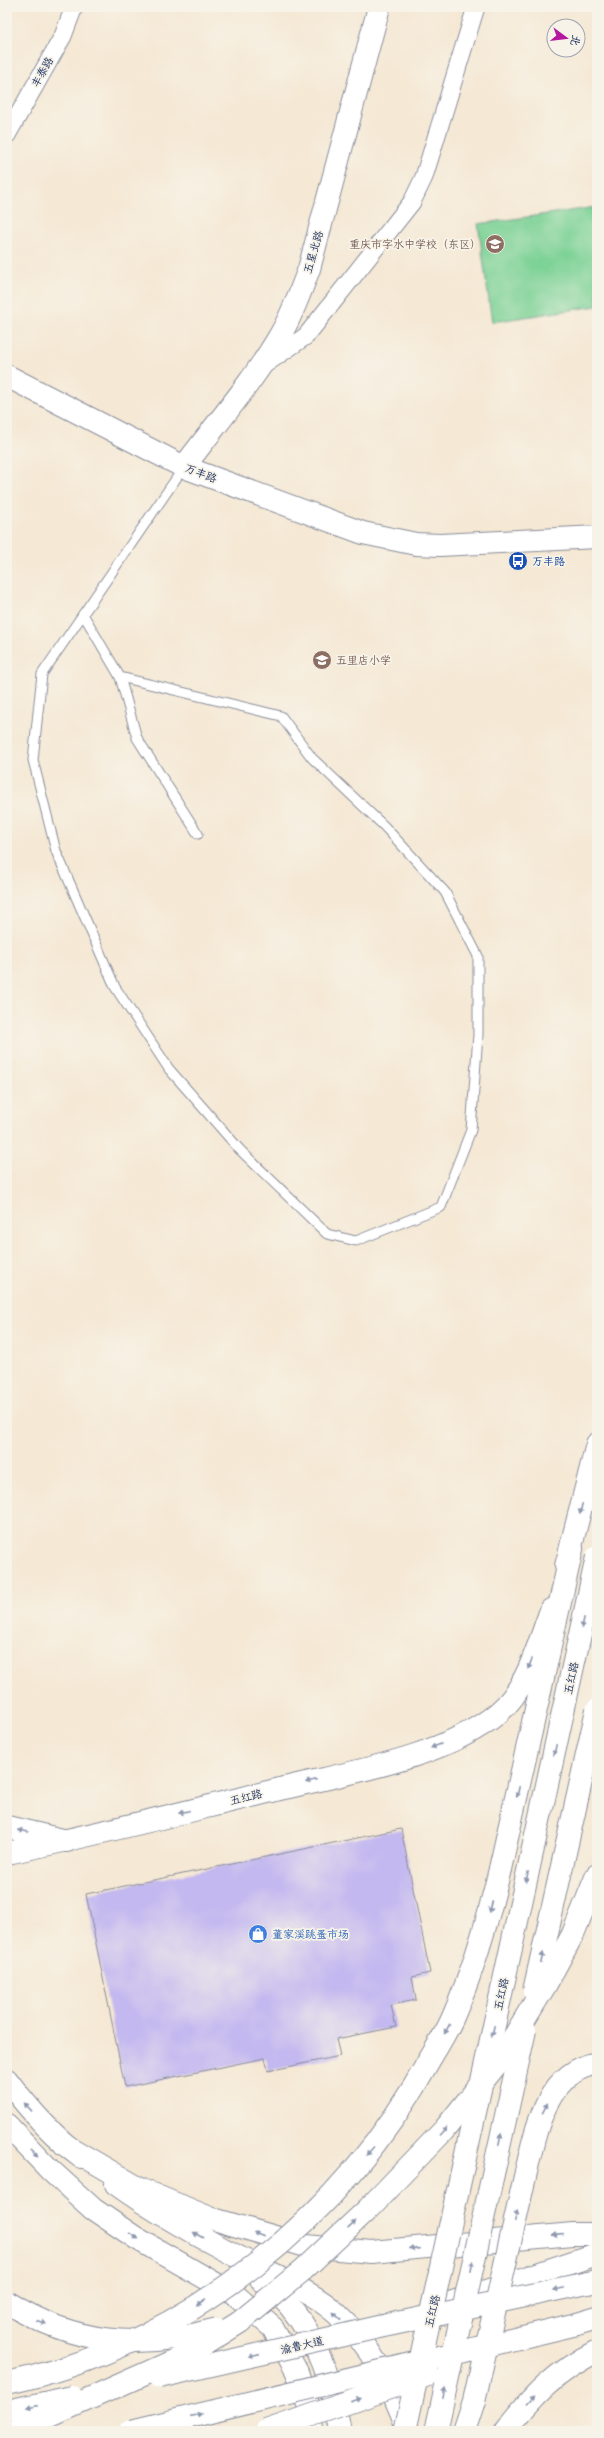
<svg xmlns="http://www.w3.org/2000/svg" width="604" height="2438" font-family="Delius,'LXGW WenKai TC',sans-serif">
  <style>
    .green { fill: #7dd296; stroke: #4c807a }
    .building { fill: #c3b8f0 }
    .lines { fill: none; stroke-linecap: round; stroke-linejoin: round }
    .service-casing { stroke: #888c99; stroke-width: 11 }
    .minor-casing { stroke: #888c99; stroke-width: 19 }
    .tertiary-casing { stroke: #888c99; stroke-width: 24 }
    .secondary-casing { stroke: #888c99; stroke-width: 24 }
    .primary-casing { stroke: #888c99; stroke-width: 24 }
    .trunk-casing { stroke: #888c99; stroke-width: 24 }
    .path { stroke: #888c99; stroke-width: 2.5; stroke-dasharray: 1 3; stroke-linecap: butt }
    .service { stroke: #fff; stroke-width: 9 }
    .minor { stroke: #fff; stroke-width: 17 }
    .tertiary { stroke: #fff; stroke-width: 22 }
    .secondary { stroke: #fff; stroke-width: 22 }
    .primary { stroke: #fff; stroke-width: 22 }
    .trunk { stroke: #fff; stroke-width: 22 }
    .trunk-bridge-casing { stroke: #888c99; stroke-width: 24; stroke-linecap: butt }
    .trunk-bridge { stroke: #fff; stroke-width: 22 }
    .oneway { fill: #8d97ae }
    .labels { text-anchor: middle; stroke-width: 3.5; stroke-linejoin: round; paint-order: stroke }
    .street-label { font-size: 11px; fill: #1b2f5e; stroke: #f7f3e8 }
    .education-label { font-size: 11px; fill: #785e54; stroke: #f7f3e8; text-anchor: end }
    .transit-label { font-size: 11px; fill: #164399; stroke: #f7f3e8; text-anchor: start }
    .shop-label { font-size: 11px; fill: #366cbe; stroke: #f7f3e8; text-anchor: start }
  </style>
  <rect width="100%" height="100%" fill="#f7f3e8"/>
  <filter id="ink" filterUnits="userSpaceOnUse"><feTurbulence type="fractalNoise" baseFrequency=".025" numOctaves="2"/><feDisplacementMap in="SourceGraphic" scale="8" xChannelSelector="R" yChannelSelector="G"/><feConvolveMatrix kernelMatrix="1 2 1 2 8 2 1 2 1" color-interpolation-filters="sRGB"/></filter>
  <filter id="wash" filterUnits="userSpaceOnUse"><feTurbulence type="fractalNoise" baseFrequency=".012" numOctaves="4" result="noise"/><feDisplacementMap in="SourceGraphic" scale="16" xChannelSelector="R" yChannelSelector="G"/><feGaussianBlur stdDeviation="0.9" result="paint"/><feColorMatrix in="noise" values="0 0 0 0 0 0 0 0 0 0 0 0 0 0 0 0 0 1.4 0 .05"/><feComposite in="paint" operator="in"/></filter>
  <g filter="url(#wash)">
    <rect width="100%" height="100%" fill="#f5e8d4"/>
    <path class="green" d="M597,207V306L492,322L478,224Z"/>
    <g id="blocks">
      <path class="building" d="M401,1829L430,1973L412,1977L416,2000L391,2005L396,2027L336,2039L340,2056L268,2071L265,2058L125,2087L86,1894Z"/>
    </g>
  </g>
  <g filter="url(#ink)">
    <use href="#blocks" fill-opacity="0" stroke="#888c99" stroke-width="1"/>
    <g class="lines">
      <g class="service-casing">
        <g id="service">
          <path d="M83,614L120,677L137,738L198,834"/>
          <path d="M120,677L281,716L312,758L384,826L445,892L478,956V1035L471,1130L441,1207L356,1241L327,1234L240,1150L169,1069L115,987L56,851L33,760L42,674L184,467"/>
        </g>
      </g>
      <g class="minor-casing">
        <g id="minor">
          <path d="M7,135L63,36L74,7"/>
          <path d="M264,365L306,336L412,202L424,177L476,7"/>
        </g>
      </g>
      <g class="tertiary-casing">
        <g id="tertiary">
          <path d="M7,376L184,467L363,533L416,544L440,545L597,537"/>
          <path d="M184,467C216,424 252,383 279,337C292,316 300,292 309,269L379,7"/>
        </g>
      </g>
      <g class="secondary-casing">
        <g id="secondary">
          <path d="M566,1566L597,1444"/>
          <path d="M7,1853C96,1835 184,1812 272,1791C340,1774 443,1759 498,1713C527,1689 538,1645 551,1610"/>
          <path d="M7,2080C28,2108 52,2136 81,2157"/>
          <path d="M7,2125L50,2170L93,2209L136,2238L235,2295L273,2328L297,2372L310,2410L312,2431"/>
          <path d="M116,2184C159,2215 205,2240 252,2264C280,2279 312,2292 336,2313C369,2343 394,2389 408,2431"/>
          <path d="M261,2280C270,2288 281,2296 289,2305C319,2341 332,2386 340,2431"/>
        </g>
      </g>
      <g class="primary-casing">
        <path id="primary" d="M7,1827L67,1841"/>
      </g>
      <g class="trunk-casing">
        <g id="trunk">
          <path d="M500,1869L572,1549"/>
          <path d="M573,1934L597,1875"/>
          <path d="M65,2145L142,2190L210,2218L306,2246L371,2252L573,2234H597"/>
          <path d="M526,2172C536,2129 546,2073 597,2063"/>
          <path d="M450,2303L597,2254"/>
          <path d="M577,2324L597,2318"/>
          <path d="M506,2431C533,2395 556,2372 597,2351"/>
        </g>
      </g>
      <path class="path" d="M596,1339L597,1337"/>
      <use href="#service" class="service"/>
      <use href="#minor" class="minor"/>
      <use href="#tertiary" class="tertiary"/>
      <use href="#secondary" class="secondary"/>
      <use href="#primary" class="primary"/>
      <use href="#trunk" class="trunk"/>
      <g class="trunk-bridge-casing">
        <g id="trunk-bridge">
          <path d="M534,1991L597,1710"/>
          <path d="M7,2302C75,2345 139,2350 217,2329"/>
          <path d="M159,2377L379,2327L597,2281"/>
          <path d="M7,2383C187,2345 344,2217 431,2057C439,2044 447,2031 453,2017C474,1969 488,1920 500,1869"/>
          <path d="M7,2411L72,2397"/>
          <path d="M17,2431L189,2354L240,2322L303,2270L368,2209L444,2130L500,2060L546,1984L573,1934"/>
          <path d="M131,2431L577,2324"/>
          <path d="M266,2431L428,2375"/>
          <path d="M405,2431L597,1557"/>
          <path d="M436,2431L525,2030"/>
          <path d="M464,2431L474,2401L526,2172"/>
        </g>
      </g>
      <use href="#trunk-bridge" class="trunk-bridge"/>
    </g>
    <defs><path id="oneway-solid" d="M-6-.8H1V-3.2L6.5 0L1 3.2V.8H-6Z"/></defs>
    <g class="oneway">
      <use href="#oneway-solid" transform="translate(581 1509) rotate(103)"/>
      <use href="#oneway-solid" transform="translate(583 1623) rotate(102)"/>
      <use href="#oneway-solid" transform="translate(530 1664) rotate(113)"/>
      <use href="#oneway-solid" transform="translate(436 1746) rotate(159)"/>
      <use href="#oneway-solid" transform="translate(555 1750) rotate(103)"/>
      <use href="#oneway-solid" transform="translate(311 1781) rotate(166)"/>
      <use href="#oneway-solid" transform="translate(518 1792) rotate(103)"/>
      <use href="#oneway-solid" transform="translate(184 1812) rotate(166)"/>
      <use href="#oneway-solid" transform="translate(23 1831) rotate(-168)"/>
      <use href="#oneway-solid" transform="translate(527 1877) rotate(103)"/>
      <use href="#oneway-solid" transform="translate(491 1907) rotate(104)"/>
      <use href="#oneway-solid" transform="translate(542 1958) rotate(-77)"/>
      <use href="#oneway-solid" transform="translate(447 2029) rotate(119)"/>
      <use href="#oneway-solid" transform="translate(493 2031) rotate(102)"/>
      <use href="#oneway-solid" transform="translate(28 2107) rotate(-133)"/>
      <use href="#oneway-solid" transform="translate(545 2108) rotate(-62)"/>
      <use href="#oneway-solid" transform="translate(443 2131) rotate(-48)"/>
      <use href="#oneway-solid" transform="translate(500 2139) rotate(-77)"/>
      <use href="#oneway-solid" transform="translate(370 2151) rotate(132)"/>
      <use href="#oneway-solid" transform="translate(34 2153) rotate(46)"/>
      <use href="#oneway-solid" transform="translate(516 2216) rotate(-77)"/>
      <use href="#oneway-solid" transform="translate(352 2224) rotate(-43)"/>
      <use href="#oneway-solid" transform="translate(259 2234) rotate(-163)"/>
      <use href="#oneway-solid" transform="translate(198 2235) rotate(-150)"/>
      <use href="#oneway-solid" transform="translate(558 2235) rotate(175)"/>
      <use href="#oneway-solid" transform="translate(134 2236) rotate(32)"/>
      <use href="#oneway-solid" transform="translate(415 2249) rotate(175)"/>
      <use href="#oneway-solid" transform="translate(472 2266) rotate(-78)"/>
      <use href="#oneway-solid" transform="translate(559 2289) rotate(168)"/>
      <use href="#oneway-solid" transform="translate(201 2303) rotate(147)"/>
      <use href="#oneway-solid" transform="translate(337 2316) rotate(-136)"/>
      <use href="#oneway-solid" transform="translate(41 2322) rotate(20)"/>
      <use href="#oneway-solid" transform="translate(254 2356) rotate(167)"/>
      <use href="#oneway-solid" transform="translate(444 2393) rotate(-78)"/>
      <use href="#oneway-solid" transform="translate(356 2400) rotate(-19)"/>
      <use href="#oneway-solid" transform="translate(530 2400) rotate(-48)"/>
      <use href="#oneway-solid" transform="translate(32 2406) rotate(167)"/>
      <use href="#oneway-solid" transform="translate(196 2415) rotate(-13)"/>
    </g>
  </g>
  <defs>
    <g id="school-disc" transform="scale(1)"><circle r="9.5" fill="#8d6e63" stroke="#f7f3e8"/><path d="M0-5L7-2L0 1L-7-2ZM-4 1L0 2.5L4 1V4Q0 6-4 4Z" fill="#fff"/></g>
    <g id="bus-disc" transform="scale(1)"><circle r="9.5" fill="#1a4fb4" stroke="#f7f3e8"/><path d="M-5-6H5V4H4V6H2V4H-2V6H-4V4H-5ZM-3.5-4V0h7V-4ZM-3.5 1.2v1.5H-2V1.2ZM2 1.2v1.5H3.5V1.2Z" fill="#fff"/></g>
    <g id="shop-disc" transform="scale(1)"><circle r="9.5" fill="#3f7fe0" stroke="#f7f3e8"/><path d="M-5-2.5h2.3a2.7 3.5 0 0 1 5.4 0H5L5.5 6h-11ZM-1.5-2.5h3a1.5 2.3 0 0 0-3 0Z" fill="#fff"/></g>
  </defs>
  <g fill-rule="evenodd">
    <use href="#school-disc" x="495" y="244"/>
    <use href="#bus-disc" x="518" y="561"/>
    <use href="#school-disc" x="322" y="660"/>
    <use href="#shop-disc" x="258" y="1934"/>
  </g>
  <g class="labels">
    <g class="street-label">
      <text transform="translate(42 72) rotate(-61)" y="4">丰泰路</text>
      <text transform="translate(313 252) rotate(-74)" y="4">五星北路</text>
      <text transform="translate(201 473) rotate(21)" y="4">万丰路</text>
      <text transform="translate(571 1678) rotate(-78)" y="4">五红路</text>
      <text transform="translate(246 1797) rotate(-14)" y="4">五红路</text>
      <text transform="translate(501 1994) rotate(-78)" y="4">五红路</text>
      <text transform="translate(432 2311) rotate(-77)" y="4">五红路</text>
      <text transform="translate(302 2345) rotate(-13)" y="4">渝鲁大道</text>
    </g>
    <g class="education-label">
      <text x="481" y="248">重庆市字水中学校（东区）</text>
      <text x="336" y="664" text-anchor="start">五里店小学</text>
    </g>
    <g class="transit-label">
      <text x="532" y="565">万丰路</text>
    </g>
    <g class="shop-label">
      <text x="272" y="1938">董家溪跳蚤市场</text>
    </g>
  </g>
  <rect width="604" height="2438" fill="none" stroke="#f7f3e8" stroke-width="24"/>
  <g transform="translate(566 38) rotate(105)"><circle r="19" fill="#f7f3e8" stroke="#9fa5b1"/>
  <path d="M0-3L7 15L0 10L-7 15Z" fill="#b5179e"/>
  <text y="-6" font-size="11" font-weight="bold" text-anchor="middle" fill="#1b2f5e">北</text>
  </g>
</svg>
